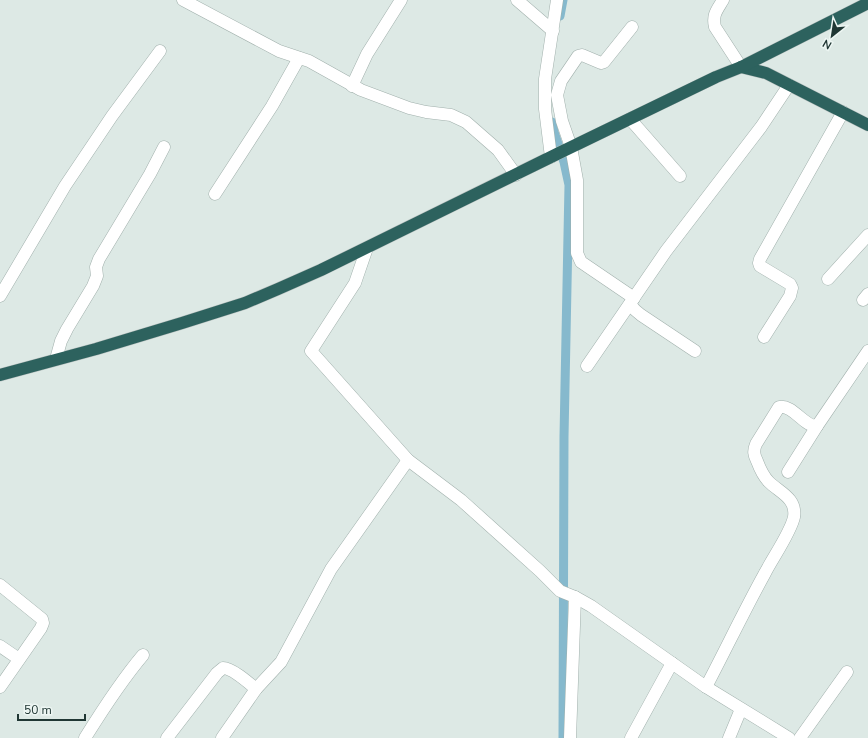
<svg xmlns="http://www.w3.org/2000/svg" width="868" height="738" font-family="'Nunito Sans',sans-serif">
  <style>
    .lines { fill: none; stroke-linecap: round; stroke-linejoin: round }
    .canal { stroke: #86b9cd; stroke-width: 9 }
    .minor-casing { stroke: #a1b0ac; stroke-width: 13 }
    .highway-casing { stroke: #bcc3c2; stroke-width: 13 }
    .minor { stroke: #fff; stroke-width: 12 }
    .highway { stroke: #2d625e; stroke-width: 12 }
  </style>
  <rect width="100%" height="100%" fill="#dde9e5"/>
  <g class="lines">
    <g class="canal">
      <path d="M560,16L563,0"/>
      <path d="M552,122L554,132L564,162L569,185L564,437L563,738"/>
    </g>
    <g class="minor-casing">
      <g id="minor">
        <path d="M183,0L279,51L309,61L361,90L409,108L426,112L451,115L466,122L498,150L516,175"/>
        <path d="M517,0L553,31"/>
        <path d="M723,0C717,10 712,15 715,27L741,67"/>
        <path d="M632,27L604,62L601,63L582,55L578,56L561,81L557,95L562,121L571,147L577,180V253L581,262L634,298"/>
        <path d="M352,86L367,54L401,0"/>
        <path d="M630,119L680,176"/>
        <path d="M551,157L545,109V79L557,0"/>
        <path d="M215,194L272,106L299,58"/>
        <path d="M367,248L355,283L311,351L408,460L461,500L540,571L560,591L575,597L591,606L706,687L789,738"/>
        <path d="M828,279L868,235"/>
        <path d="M0,296L65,186L112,116L160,51"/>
        <path d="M863,300L868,294"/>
        <path d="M630,304L635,310L641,315L695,351"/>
        <path d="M764,337L790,296L792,288L790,284L760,266L759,263L760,259L843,112"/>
        <path d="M56,359L61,341L67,329L93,286L97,276L96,267L99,259L150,174L164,147"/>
        <path d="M587,366L666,251L761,127L789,85"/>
        <path d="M788,472L817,426"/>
        <path d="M0,585L42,619L43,623L41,628L0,687"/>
        <path d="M0,646L19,659"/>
        <path d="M706,687C726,649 744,611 765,573C772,559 791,532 794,517C797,498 779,492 769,482C763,476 760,469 757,461C754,455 753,451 756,444L779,407C793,404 804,427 817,426L868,351"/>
        <path d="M85,738C103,709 121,681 143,655"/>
        <path d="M167,738L217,673L223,668C232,668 249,683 256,689"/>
        <path d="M222,738L256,689L281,662L331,569L408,460"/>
        <path d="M570,738L575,597"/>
        <path d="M631,738L672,663"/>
        <path d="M729,738L741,709"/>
        <path d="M800,738L847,672"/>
      </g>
    </g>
    <g class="highway-casing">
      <g id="highway">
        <path d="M741,67L766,73L868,125"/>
        <path d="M0,375L96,349L182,323L245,303L278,289L321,270L557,154L716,77L741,67L868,3"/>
      </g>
    </g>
    <use href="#minor" class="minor"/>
    <use href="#highway" class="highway"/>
  </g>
  <g transform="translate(832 36) rotate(210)" stroke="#edf6f3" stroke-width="3" paint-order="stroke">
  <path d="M0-3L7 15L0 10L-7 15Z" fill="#203734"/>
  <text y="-6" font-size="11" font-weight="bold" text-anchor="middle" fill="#203734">N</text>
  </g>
  <path d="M18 714v6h67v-6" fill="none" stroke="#203734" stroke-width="2"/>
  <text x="24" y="714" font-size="12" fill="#203734" stroke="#edf6f3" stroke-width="3" paint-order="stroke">50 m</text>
</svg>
